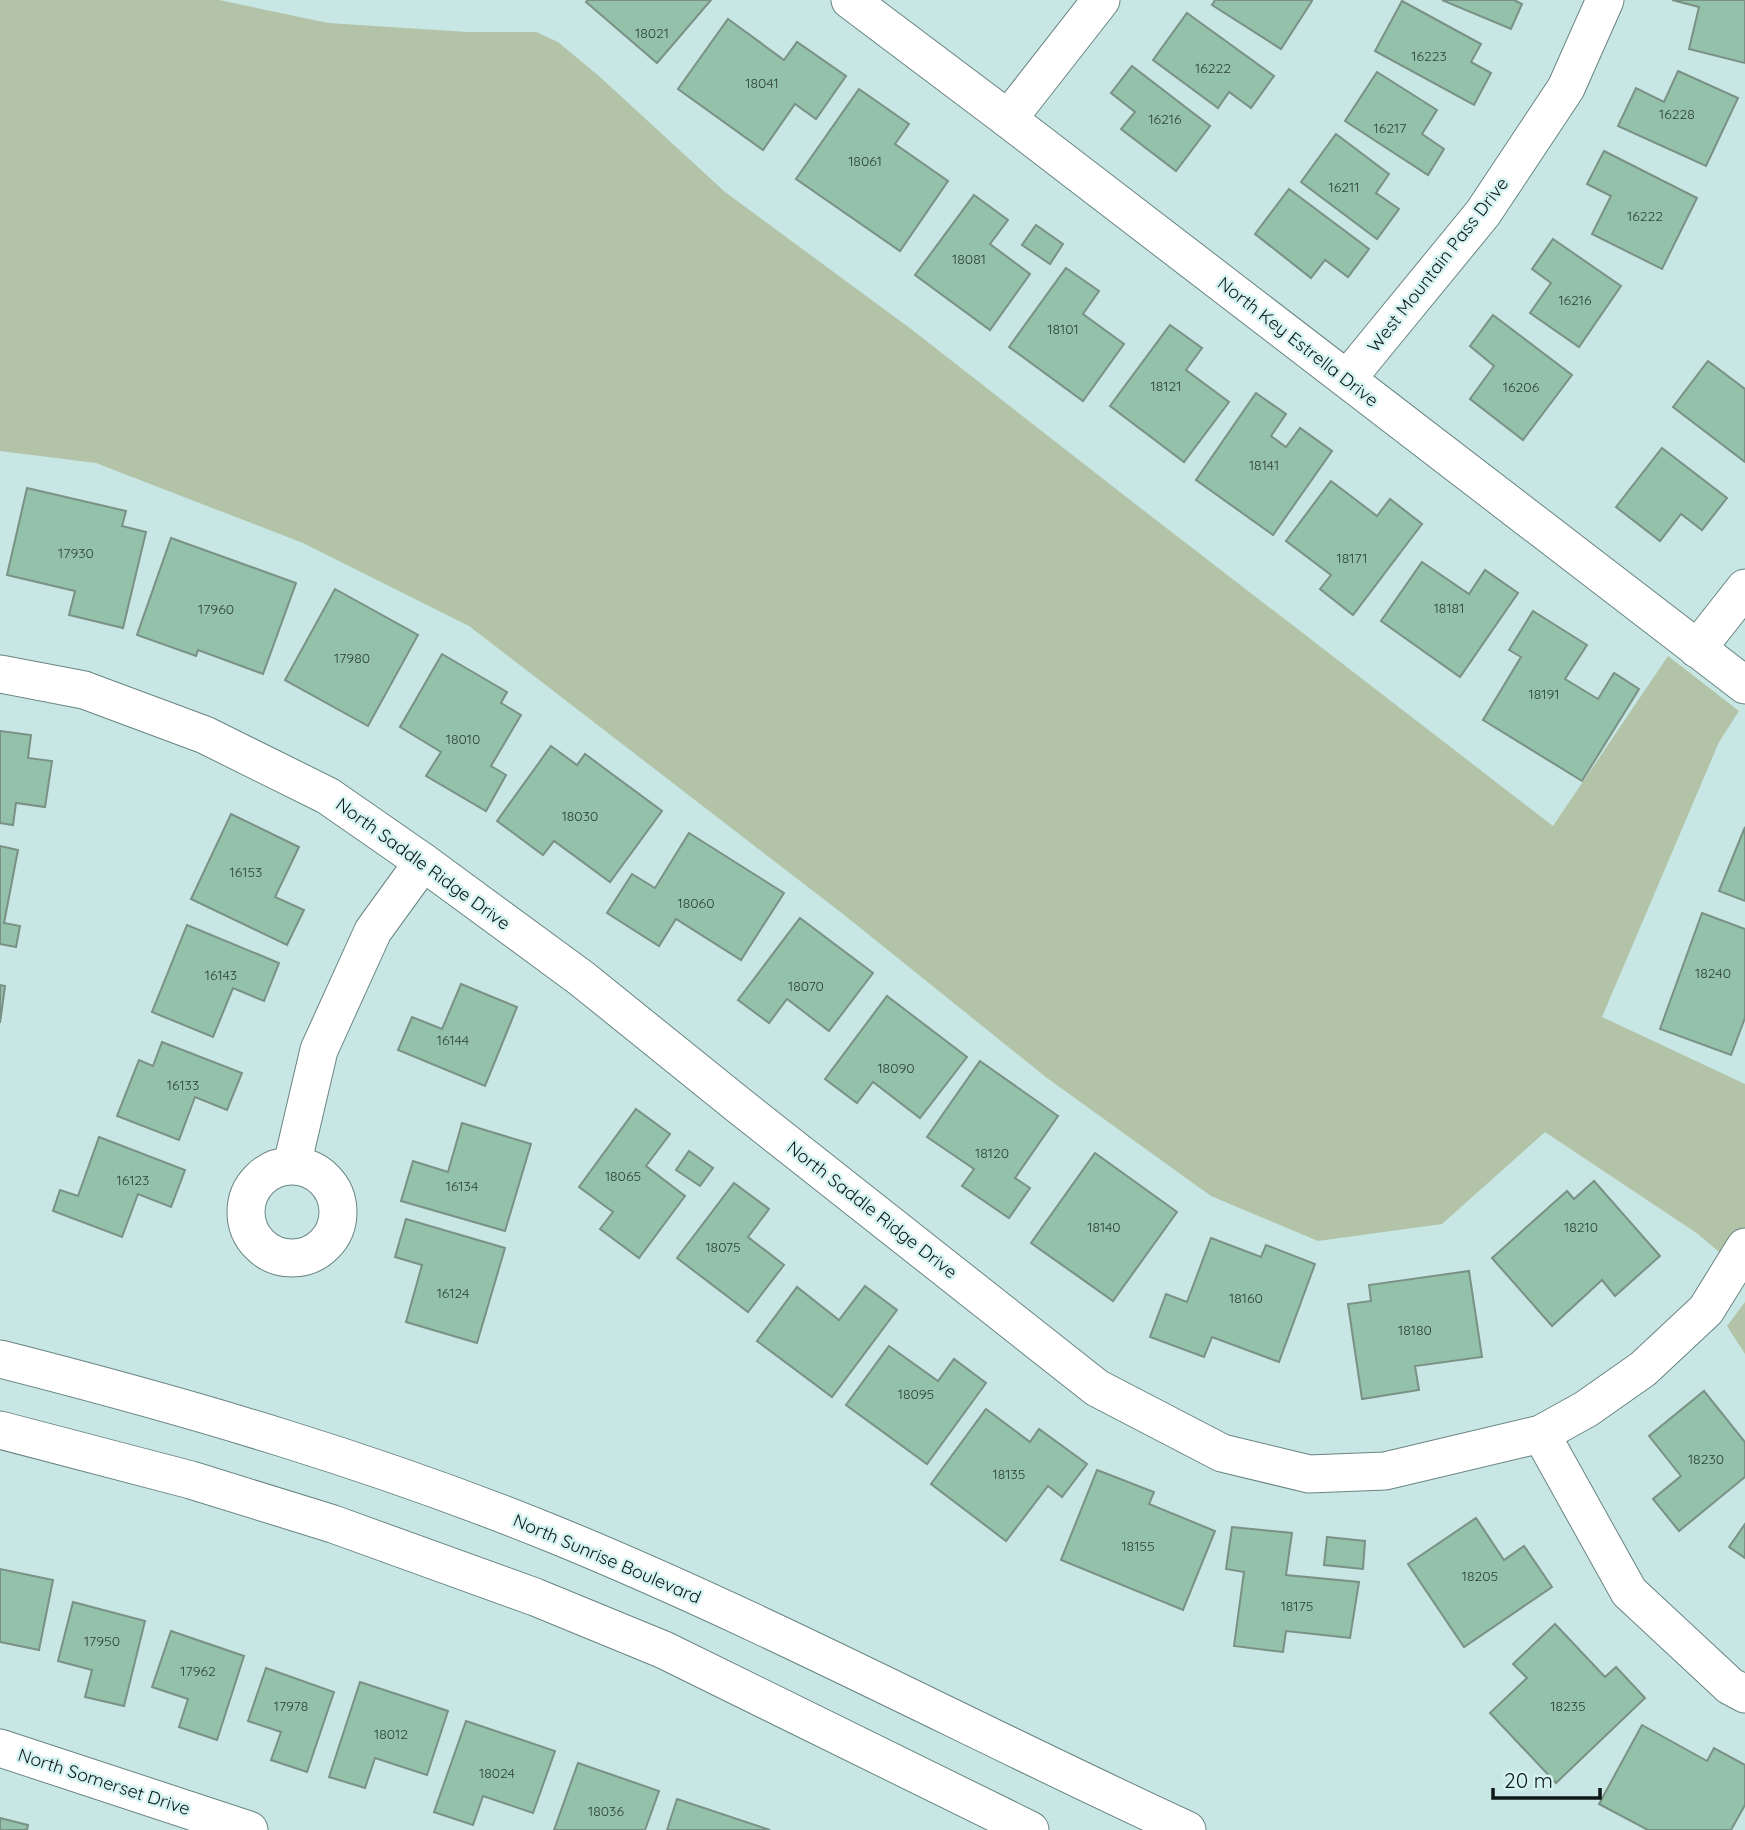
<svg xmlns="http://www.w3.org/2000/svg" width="1745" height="1830" font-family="Quicksand,sans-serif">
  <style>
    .green { fill: #b2c3a7 }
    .building { fill: #93c1aa; stroke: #7a9185; stroke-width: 2 }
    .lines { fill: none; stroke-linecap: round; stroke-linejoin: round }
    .minor-casing { stroke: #698583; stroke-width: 39 }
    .minor { stroke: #fff; stroke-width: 37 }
    .labels { text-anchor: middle; stroke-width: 5; stroke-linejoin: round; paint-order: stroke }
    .number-label { font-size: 14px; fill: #2e423c }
    .street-label { font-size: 18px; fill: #0d1817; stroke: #d4f3f1 }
  </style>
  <rect width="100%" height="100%" fill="#c7e6e4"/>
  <g class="green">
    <path d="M0,0H219L328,23L467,32H536L558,42L600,77L725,192L911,329L1134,503L1553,826L1668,656L1739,711L1719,742L1602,1017L1745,1084V1274L1698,1234L1545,1132L1442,1224L1318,1241L1211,1196L1047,1078L843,914L469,626L303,543L96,463L0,451Z"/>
    <path d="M1745,1302V1354L1727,1326Z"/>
  </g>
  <g class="building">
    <path d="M588,0H711L657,63L586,2Z"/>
    <path d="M1215,0H1312V1L1281,49L1212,5Z"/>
    <path d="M1442,0H1514L1522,4L1511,29Z"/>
    <path d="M1672,0H1745V63L1689,49L1699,7Z"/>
    <path d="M1402,1L1481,44L1471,62L1491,73L1474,105L1375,51Z"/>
    <path d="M1187,13L1274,76L1251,108L1229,92L1218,108L1153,60Z"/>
    <path d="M728,19L784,60L797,42L846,76L816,119L795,104L763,150L678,89Z"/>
    <path d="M1132,66L1210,126L1176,171L1121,129L1135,112L1111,93Z"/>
    <path d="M1678,71L1738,98L1706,166L1618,126L1636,88L1664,102Z"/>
    <path d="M1377,72L1437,110L1422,134L1444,149L1428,175L1345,121Z"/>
    <path d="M859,89L909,124L895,144L948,181L900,251L796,179Z"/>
    <path d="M1336,134L1389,174L1376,193L1399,209L1377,239L1301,182Z"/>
    <path d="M1604,151L1697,198L1662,269L1592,234L1611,196L1587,184Z"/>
    <path d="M1289,189L1369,249L1348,277L1325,260L1311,278L1255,234Z"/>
    <path d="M974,195L1008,220L990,244L1030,274L990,330L915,275Z"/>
    <path d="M1036,225L1063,244L1050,264L1022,245Z"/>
    <path d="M1553,239L1621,286L1579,347L1530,313L1551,283L1532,269Z"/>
    <path d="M1066,268L1099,291L1083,314L1124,344L1083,401L1009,347Z"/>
    <path d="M1493,315L1572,375L1523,440L1470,399L1494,366L1470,346Z"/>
    <path d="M1170,325L1202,348L1186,370L1229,402L1184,462L1110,406Z"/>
    <path d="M1708,361L1745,389V462L1673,407Z"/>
    <path d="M1256,393L1286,414L1271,436L1286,447L1300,428L1332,451L1273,535L1196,480Z"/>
    <path d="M1662,448L1727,498L1702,530L1681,514L1660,541L1616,507Z"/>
    <path d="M1331,481L1377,516L1390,499L1422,524L1353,615L1320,589L1331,575L1286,541Z"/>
    <path d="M27,488L126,511L122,526L146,532L123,628L69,615L75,591L7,575Z"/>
    <path d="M171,538L296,583L263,674L198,650L196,656L137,635Z"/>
    <path d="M1422,562L1469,594L1485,570L1518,593L1460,677L1381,621Z"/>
    <path d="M335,589L418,635L368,726L285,680Z"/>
    <path d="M1533,611L1587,645L1565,679L1598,699L1614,673L1639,689L1582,781L1483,720L1521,657L1509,650Z"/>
    <path d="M442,654L507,692L501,703L521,715L491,766L506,775L486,811L426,776L441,752L400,727Z"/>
    <path d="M0,731L31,735L28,758L52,761L45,807L16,803L13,825L0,823Z"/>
    <path d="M551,746L577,765L585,754L662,811L610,882L554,841L543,855L497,821Z"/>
    <path d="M231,814L299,847L275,897L304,910L287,945L191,899Z"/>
    <path d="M1745,827V901L1719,891Z"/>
    <path d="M689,833L784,893L741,960L676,919L659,946L607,913L632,874L655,888Z"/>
    <path d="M0,846L18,850L4,923L20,926L16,947L0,944Z"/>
    <path d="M1702,913L1745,929V1018L1731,1055L1660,1029Z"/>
    <path d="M800,918L873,973L829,1031L787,999L769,1023L738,1000Z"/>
    <path d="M187,925L279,963L264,1001L233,988L213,1037L152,1012Z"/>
    <path d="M461,984L517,1007L485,1086L398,1050L412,1017L442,1029Z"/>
    <path d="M0,985L5,986L0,1023Z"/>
    <path d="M887,996L967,1057L920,1118L873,1082L857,1103L825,1079Z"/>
    <path d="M162,1042L242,1073L227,1110L195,1097L179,1140L117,1116L139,1060L153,1066Z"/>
    <path d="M980,1061L1058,1116L1015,1178L1030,1188L1009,1218L962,1186L974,1169L927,1137Z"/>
    <path d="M636,1109L670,1134L646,1166L685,1196L639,1258L600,1229L613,1212L579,1187Z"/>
    <path d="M462,1123L531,1144L505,1231L401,1201L413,1161L448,1172Z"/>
    <path d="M99,1137L185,1170L171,1207L138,1194L122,1237L53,1211L60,1190L78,1196Z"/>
    <path d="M689,1151L713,1168L700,1186L676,1170Z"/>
    <path d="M1095,1153L1177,1212L1113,1301L1031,1243Z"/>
    <path d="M1594,1181L1660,1256L1615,1296L1602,1280L1552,1326L1492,1258L1567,1191L1574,1199Z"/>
    <path d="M734,1183L769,1209L748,1237L784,1265L748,1312L677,1258Z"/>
    <path d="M406,1219L505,1248L477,1343L406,1322L422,1265L395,1257Z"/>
    <path d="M1211,1238L1261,1257L1266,1245L1315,1264L1279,1362L1212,1337L1204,1357L1150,1337L1166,1294L1187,1302Z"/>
    <path d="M1469,1271L1482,1357L1415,1366L1419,1390L1362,1399L1348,1304L1371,1301L1369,1285Z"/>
    <path d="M865,1286L897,1310L832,1397L757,1341L797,1287L839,1320Z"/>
    <path d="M889,1346L938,1381L954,1359L986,1383L927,1464L846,1405Z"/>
    <path d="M1704,1391L1745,1442V1477L1679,1531L1653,1499L1681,1476L1649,1436Z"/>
    <path d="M986,1409L1030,1442L1039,1429L1087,1464L1062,1497L1048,1486L1006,1541L931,1484Z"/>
    <path d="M1097,1470L1154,1492L1149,1504L1215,1531L1183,1610L1061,1560Z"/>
    <path d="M1476,1518L1504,1560L1524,1546L1552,1587L1464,1647L1408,1564Z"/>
    <path d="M1745,1524V1558L1729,1547Z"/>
    <path d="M1232,1527L1292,1533L1286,1575L1359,1582L1350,1638L1286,1631L1283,1652L1234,1646L1244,1572L1226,1569Z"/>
    <path d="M1327,1537L1365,1541L1363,1569L1324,1565Z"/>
    <path d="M0,1569L53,1580L39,1650L0,1642Z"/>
    <path d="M73,1602L145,1621L124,1706L85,1697L92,1670L58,1661Z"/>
    <path d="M1555,1624L1605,1677L1616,1667L1645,1698L1556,1783L1490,1713L1527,1678L1513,1664Z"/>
    <path d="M171,1631L244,1656L217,1740L179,1727L188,1699L152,1687Z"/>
    <path d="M266,1668L334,1692L307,1772L271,1760L281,1732L248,1721Z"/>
    <path d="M360,1682L448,1711L427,1775L375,1758L365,1788L329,1777Z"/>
    <path d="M466,1721L555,1751L533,1813L483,1796L473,1825L434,1812Z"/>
    <path d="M1642,1725L1707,1761L1714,1748L1745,1765V1805L1731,1830H1648L1599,1804Z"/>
    <path d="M578,1763L659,1791L645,1830H554Z"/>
    <path d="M677,1799L770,1830H667Z"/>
    <path d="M0,1818L28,1825L27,1830H0Z"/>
  </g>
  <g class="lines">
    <g class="minor-casing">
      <g id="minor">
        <path d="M850,0L1008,119L1745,685"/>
        <path d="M1008,119L1101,0"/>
        <path d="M1347,379L1483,213L1566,88L1605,0"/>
        <path d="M1697,649L1745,588"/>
        <path d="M0,674L84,690L205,735L328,796L423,862L581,978L741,1107L1097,1388L1222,1453L1309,1474L1385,1471L1541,1434L1586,1409L1643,1369L1706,1310L1745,1247"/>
        <path d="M292,1165L319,1050L373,931L423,862"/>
        <circle cx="292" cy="1212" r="46"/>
        <path d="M0,1359C189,1407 377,1462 558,1536C772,1624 976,1733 1187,1830"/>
        <path d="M0,1430L191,1480L333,1524L535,1597L664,1650L1030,1830"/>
        <path d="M1541,1434L1629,1592L1730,1686L1745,1694"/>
        <path d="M0,1748L249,1830"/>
      </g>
    </g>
    <use href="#minor" class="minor"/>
  </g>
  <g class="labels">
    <g class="number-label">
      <text x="652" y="38">18021</text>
      <text x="1429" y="61">16223</text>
      <text x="1213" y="73">16222</text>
      <text x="762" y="88">18041</text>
      <text x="1677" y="119">16228</text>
      <text x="1165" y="124">16216</text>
      <text x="1390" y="133">16217</text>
      <text x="865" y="166">18061</text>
      <text x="1344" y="192">16211</text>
      <text x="1645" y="221">16222</text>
      <text x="969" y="264">18081</text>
      <text x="1575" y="305">16216</text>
      <text x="1063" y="334">18101</text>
      <text x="1166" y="391">18121</text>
      <text x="1521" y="392">16206</text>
      <text x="1264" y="470">18141</text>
      <text x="76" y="558">17930</text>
      <text x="1352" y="563">18171</text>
      <text x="1449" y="613">18181</text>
      <text x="216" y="614">17960</text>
      <text x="352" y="663">17980</text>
      <text x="1544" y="699">18191</text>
      <text x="463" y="744">18010</text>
      <text x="580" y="821">18030</text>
      <text x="246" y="877">16153</text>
      <text x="696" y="908">18060</text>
      <text x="1713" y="978">18240</text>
      <text x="221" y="980">16143</text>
      <text x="806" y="991">18070</text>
      <text x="453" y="1045">16144</text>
      <text x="896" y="1073">18090</text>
      <text x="183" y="1090">16133</text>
      <text x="992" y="1158">18120</text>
      <text x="623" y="1181">18065</text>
      <text x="133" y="1185">16123</text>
      <text x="462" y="1191">16134</text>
      <text x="1104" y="1232">18140</text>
      <text x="1581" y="1232">18210</text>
      <text x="723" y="1252">18075</text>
      <text x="453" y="1298">16124</text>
      <text x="1246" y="1303">18160</text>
      <text x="1415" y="1335">18180</text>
      <text x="916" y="1399">18095</text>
      <text x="1706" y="1464">18230</text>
      <text x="1009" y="1479">18135</text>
      <text x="1138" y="1551">18155</text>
      <text x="1480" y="1581">18205</text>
      <text x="1297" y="1611">18175</text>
      <text x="102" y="1646">17950</text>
      <text x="198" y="1676">17962</text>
      <text x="291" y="1711">17978</text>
      <text x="1568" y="1711">18235</text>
      <text x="391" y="1739">18012</text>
      <text x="497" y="1778">18024</text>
      <text x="606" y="1816">18036</text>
    </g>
    <g class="street-label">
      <text transform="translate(1438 265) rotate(-52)" y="6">West Mountain Pass Drive</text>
      <text transform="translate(1298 342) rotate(38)" y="6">North Key Estrella Drive</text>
      <text transform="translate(423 864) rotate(36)" y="6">North Saddle Ridge Drive</text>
      <text transform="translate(872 1210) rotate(38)" y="6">North Saddle Ridge Drive</text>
      <text transform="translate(607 1559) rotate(23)" y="6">North Sunrise Boulevard</text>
      <text transform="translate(104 1782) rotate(18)" y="6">North Somerset Drive</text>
    </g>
  </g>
  <path d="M1493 1788v10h107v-10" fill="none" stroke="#0d1817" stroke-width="3.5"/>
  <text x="1504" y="1788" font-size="21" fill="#0d1817" stroke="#d4f3f1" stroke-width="5" paint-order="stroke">20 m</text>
</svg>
